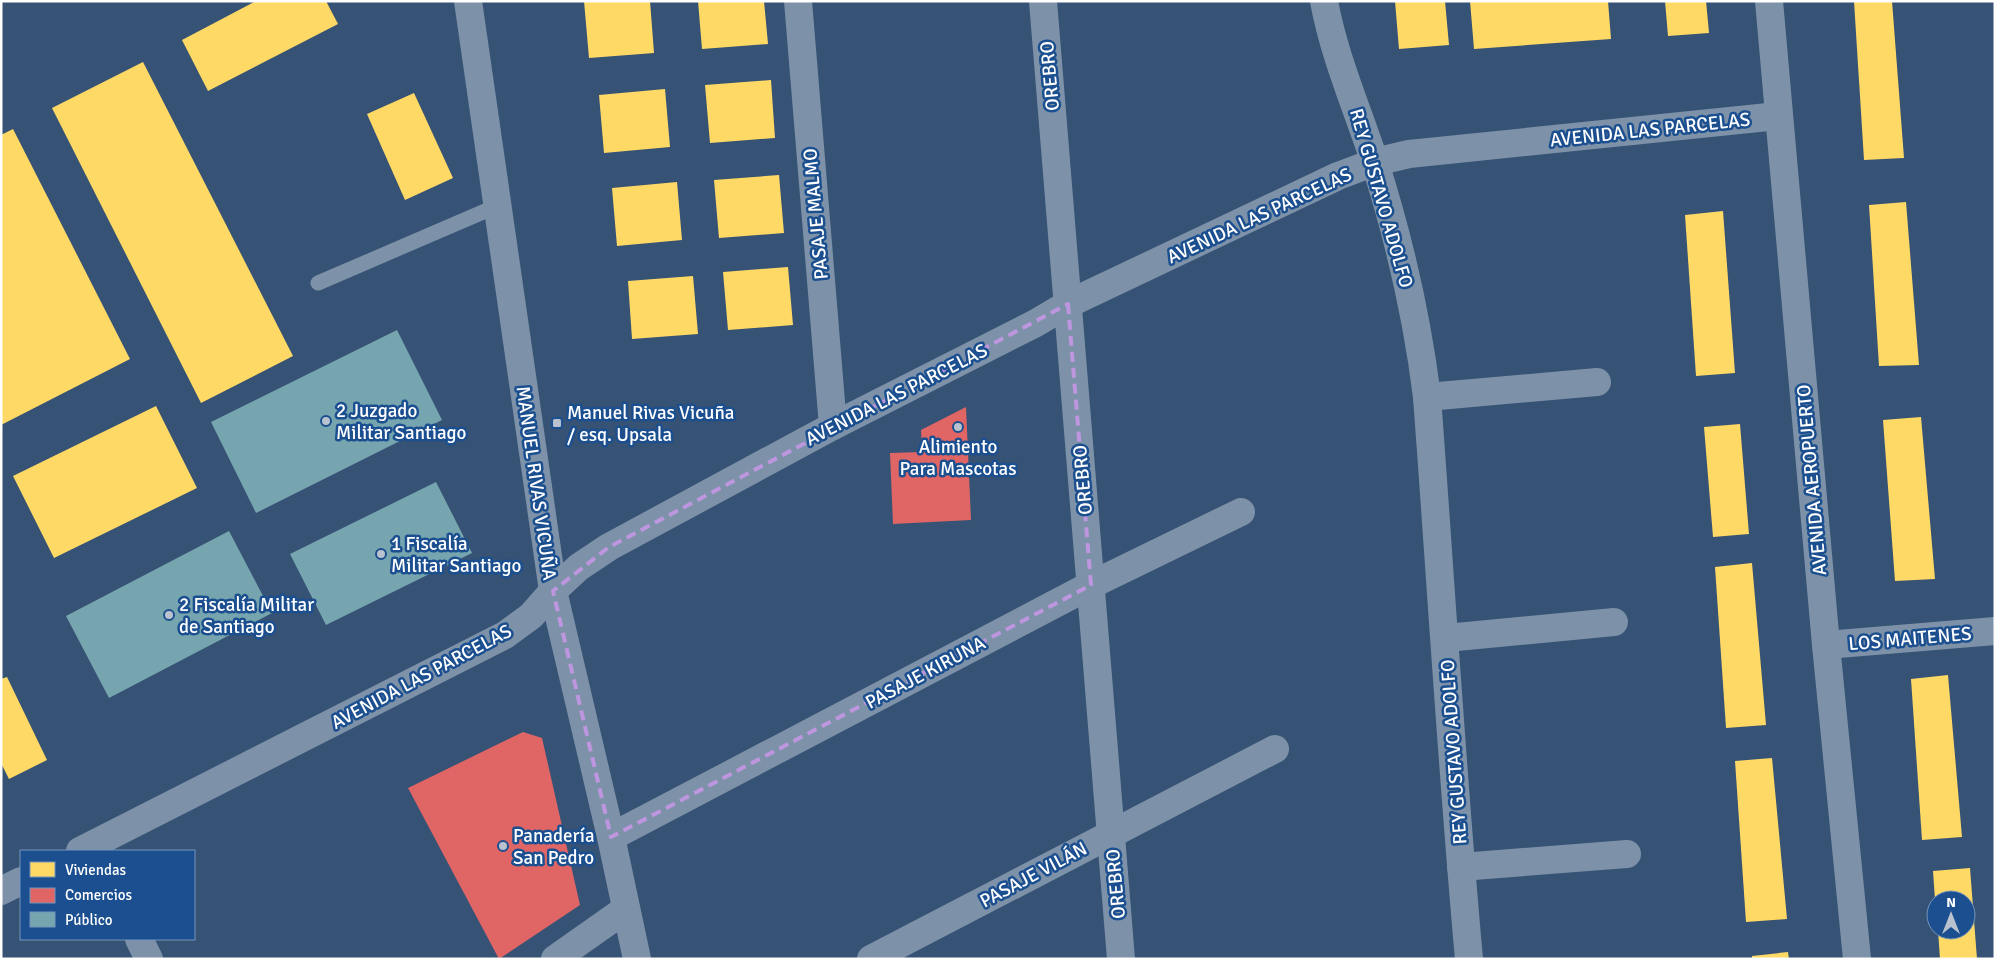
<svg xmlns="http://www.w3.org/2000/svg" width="1996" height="960" font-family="Signika,sans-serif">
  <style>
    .homes { fill: #ffd966 }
    .shops { fill: #e06666 }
    .public { fill: #76a5af }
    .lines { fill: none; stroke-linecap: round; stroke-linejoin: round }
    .service { stroke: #7d92a8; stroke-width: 15 }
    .minor { stroke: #7d92a8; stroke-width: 28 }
    .tertiary { stroke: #7d92a8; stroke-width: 28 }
    .marked { fill: none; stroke: #bd96df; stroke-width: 4; stroke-dasharray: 10 6; stroke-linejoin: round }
    .poi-dot { fill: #b9c2ce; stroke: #1b4f8f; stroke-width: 2 }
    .labels { text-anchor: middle; stroke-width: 5; stroke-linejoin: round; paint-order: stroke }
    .street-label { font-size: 19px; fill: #fff; stroke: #1b4f8f }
    .poi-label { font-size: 19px; fill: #fff; stroke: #1b4f8f; text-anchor: start }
  </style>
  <rect width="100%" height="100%" fill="#365274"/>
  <g class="homes">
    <path d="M256,1H326L338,24L208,91L182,40Z"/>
    <path d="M584,1H650L654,53L589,58Z"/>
    <path d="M698,1H764L768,44L702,49Z"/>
    <path d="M1395,1H1445L1449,45L1399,49Z"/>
    <path d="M1470,1H1608L1611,39L1474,49Z"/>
    <path d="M1665,1H1706L1709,33L1668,36Z"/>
    <path d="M1854,1H1892L1904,158L1864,160Z"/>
    <path d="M143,62L293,356L201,403L52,108Z"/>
    <path d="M771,80L775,138L710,143L705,85Z"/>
    <path d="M665,89L670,147L604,153L599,95Z"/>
    <path d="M414,93L453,178L405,200L367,114Z"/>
    <path d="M13,129L130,359L1,425V135Z"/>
    <path d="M779,175L784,233L719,238L714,180Z"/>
    <path d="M677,182L682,240L617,246L612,188Z"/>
    <path d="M1906,202L1919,365L1879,366L1869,205Z"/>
    <path d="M1723,211L1735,373L1696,376L1685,215Z"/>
    <path d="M788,267L793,325L728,330L723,272Z"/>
    <path d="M693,276L698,334L632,339L628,281Z"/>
    <path d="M156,406L197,488L54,558L13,476Z"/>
    <path d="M1921,417L1935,579L1895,581L1883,420Z"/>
    <path d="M1740,424L1749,534L1713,537L1704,427Z"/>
    <path d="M1752,563L1766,725L1726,728L1715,567Z"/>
    <path d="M1948,675L1962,837L1922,840L1911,679Z"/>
    <path d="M7,677L47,760L9,779L1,763V679Z"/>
    <path d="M1772,758L1787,919L1746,922L1735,761Z"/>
    <path d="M1970,868L1977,959H1940L1938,930H1966V900H1935L1933,871Z"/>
    <path d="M1788,952L1789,959H1752V956Z"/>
  </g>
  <g class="shops">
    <path d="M966,407L971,520L893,524L890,453L922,452L921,430Z"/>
    <path d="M523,732L542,738L580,905L499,959L408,788Z"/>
  </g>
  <g class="public">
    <path d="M397,330L442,420L256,513L211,422Z"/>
    <path d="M436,482L472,553L326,625L290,554Z"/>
    <path d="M229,531L272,613L109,698L66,616Z"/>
  </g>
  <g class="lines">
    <path class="service" d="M318,283L497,206"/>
    <g class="minor">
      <path d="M468,1L553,591L611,837L637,959"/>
      <path d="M798,1L833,426"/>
      <path d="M1043,1L1121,959"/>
      <path d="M1324,1C1334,56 1357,108 1374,160C1399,238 1417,316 1427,397C1441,584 1452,772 1469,959"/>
      <path d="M1427,397L1597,382"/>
      <path d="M1446,638L1614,622"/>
      <path d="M1826,645L1995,631"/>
      <path d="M611,837L1091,585L1241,512"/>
      <path d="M1461,867L1627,854"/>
      <path d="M139,939L149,959"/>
      <path d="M555,959L626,909"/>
      <path d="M871,959L1275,749"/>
    </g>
    <g class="tertiary">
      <path d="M1769,1L1826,645L1857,959"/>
      <path d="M80,851L505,635L531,616L553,591L579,567L609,547L833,426L1036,323L1068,304L1338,176L1375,162L1409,154L1778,116"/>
      <path d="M1,891L21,881"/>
    </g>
  </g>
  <path class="marked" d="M1068,304L1091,585L611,837L553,591L609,547Z"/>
  <g class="poi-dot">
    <circle cx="326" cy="421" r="5"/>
    <rect x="552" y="418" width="10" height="10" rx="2.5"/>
    <circle cx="958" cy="427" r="5"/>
    <circle cx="381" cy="554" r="5"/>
    <circle cx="169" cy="615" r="5"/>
    <circle cx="503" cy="846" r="5"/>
  </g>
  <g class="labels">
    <g class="street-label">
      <text transform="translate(1049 76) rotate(-95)" y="7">OREBRO</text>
      <text transform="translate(1650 129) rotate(-6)" y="7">AVENIDA LAS PARCELAS</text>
      <text transform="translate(1382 198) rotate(74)" y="7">REY GUSTAVO ADOLFO</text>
      <text transform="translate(815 214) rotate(-95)" y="7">PASAJE MALMO</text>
      <text transform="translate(1259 215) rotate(-25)" y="7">AVENIDA LAS PARCELAS</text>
      <text transform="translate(896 394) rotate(-27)" y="7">AVENIDA LAS PARCELAS</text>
      <text transform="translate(1082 480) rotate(-95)" y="7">OREBRO</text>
      <text transform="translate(1811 480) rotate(-95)" y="7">AVENIDA AEROPUERTO</text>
      <text transform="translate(537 483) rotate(82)" y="7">MANUEL RIVAS VICUÑA</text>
      <text transform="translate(1910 638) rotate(-5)" y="7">LOS MAITENES</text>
      <text transform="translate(925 672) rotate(-28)" y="7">PASAJE KIRUNA</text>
      <text transform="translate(421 676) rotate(-28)" y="7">AVENIDA LAS PARCELAS</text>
      <text transform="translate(1453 752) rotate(-94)" y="7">REY GUSTAVO ADOLFO</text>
      <text transform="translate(1033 874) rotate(-28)" y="7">PASAJE VILÁN</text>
      <text transform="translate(1115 884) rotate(-95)" y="7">OREBRO</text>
    </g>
    <g class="poi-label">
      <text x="336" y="417">2 Juzgado<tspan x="336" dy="22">Militar Santiago</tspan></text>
      <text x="567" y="419">Manuel Rivas Vicuña<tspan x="567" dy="22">/ esq. Upsala</tspan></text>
      <text x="958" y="453" text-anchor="middle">Alimiento<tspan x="958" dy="22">Para Mascotas</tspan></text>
      <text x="391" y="550">1 Fiscalía<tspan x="391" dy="22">Militar Santiago</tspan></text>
      <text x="179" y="611">2 Fiscalía Militar<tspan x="179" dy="22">de Santiago</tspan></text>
      <text x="513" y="842">Panadería<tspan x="513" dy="22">San Pedro</tspan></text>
    </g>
  </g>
  <rect width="1996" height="960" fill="none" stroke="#ffffff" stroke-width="5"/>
  <rect x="20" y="850" width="175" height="90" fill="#1b4f8f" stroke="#7695bc"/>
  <rect x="30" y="862" width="25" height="15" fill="#ffd966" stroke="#7695bc"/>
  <text x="65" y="875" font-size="15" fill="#ffffff">Viviendas</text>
  <rect x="30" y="888" width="25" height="15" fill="#e06666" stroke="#7695bc"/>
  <text x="65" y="900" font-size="15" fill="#ffffff">Comercios</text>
  <rect x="30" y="912" width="25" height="15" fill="#76a5af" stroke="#7695bc"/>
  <text x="65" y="925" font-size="15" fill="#ffffff">Público</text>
  <g transform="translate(1951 915)"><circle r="24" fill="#1b4f8f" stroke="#7695bc"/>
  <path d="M0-4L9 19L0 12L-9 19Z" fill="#b9c2ce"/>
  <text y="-8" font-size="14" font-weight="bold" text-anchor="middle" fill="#ffffff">N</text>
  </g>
</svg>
